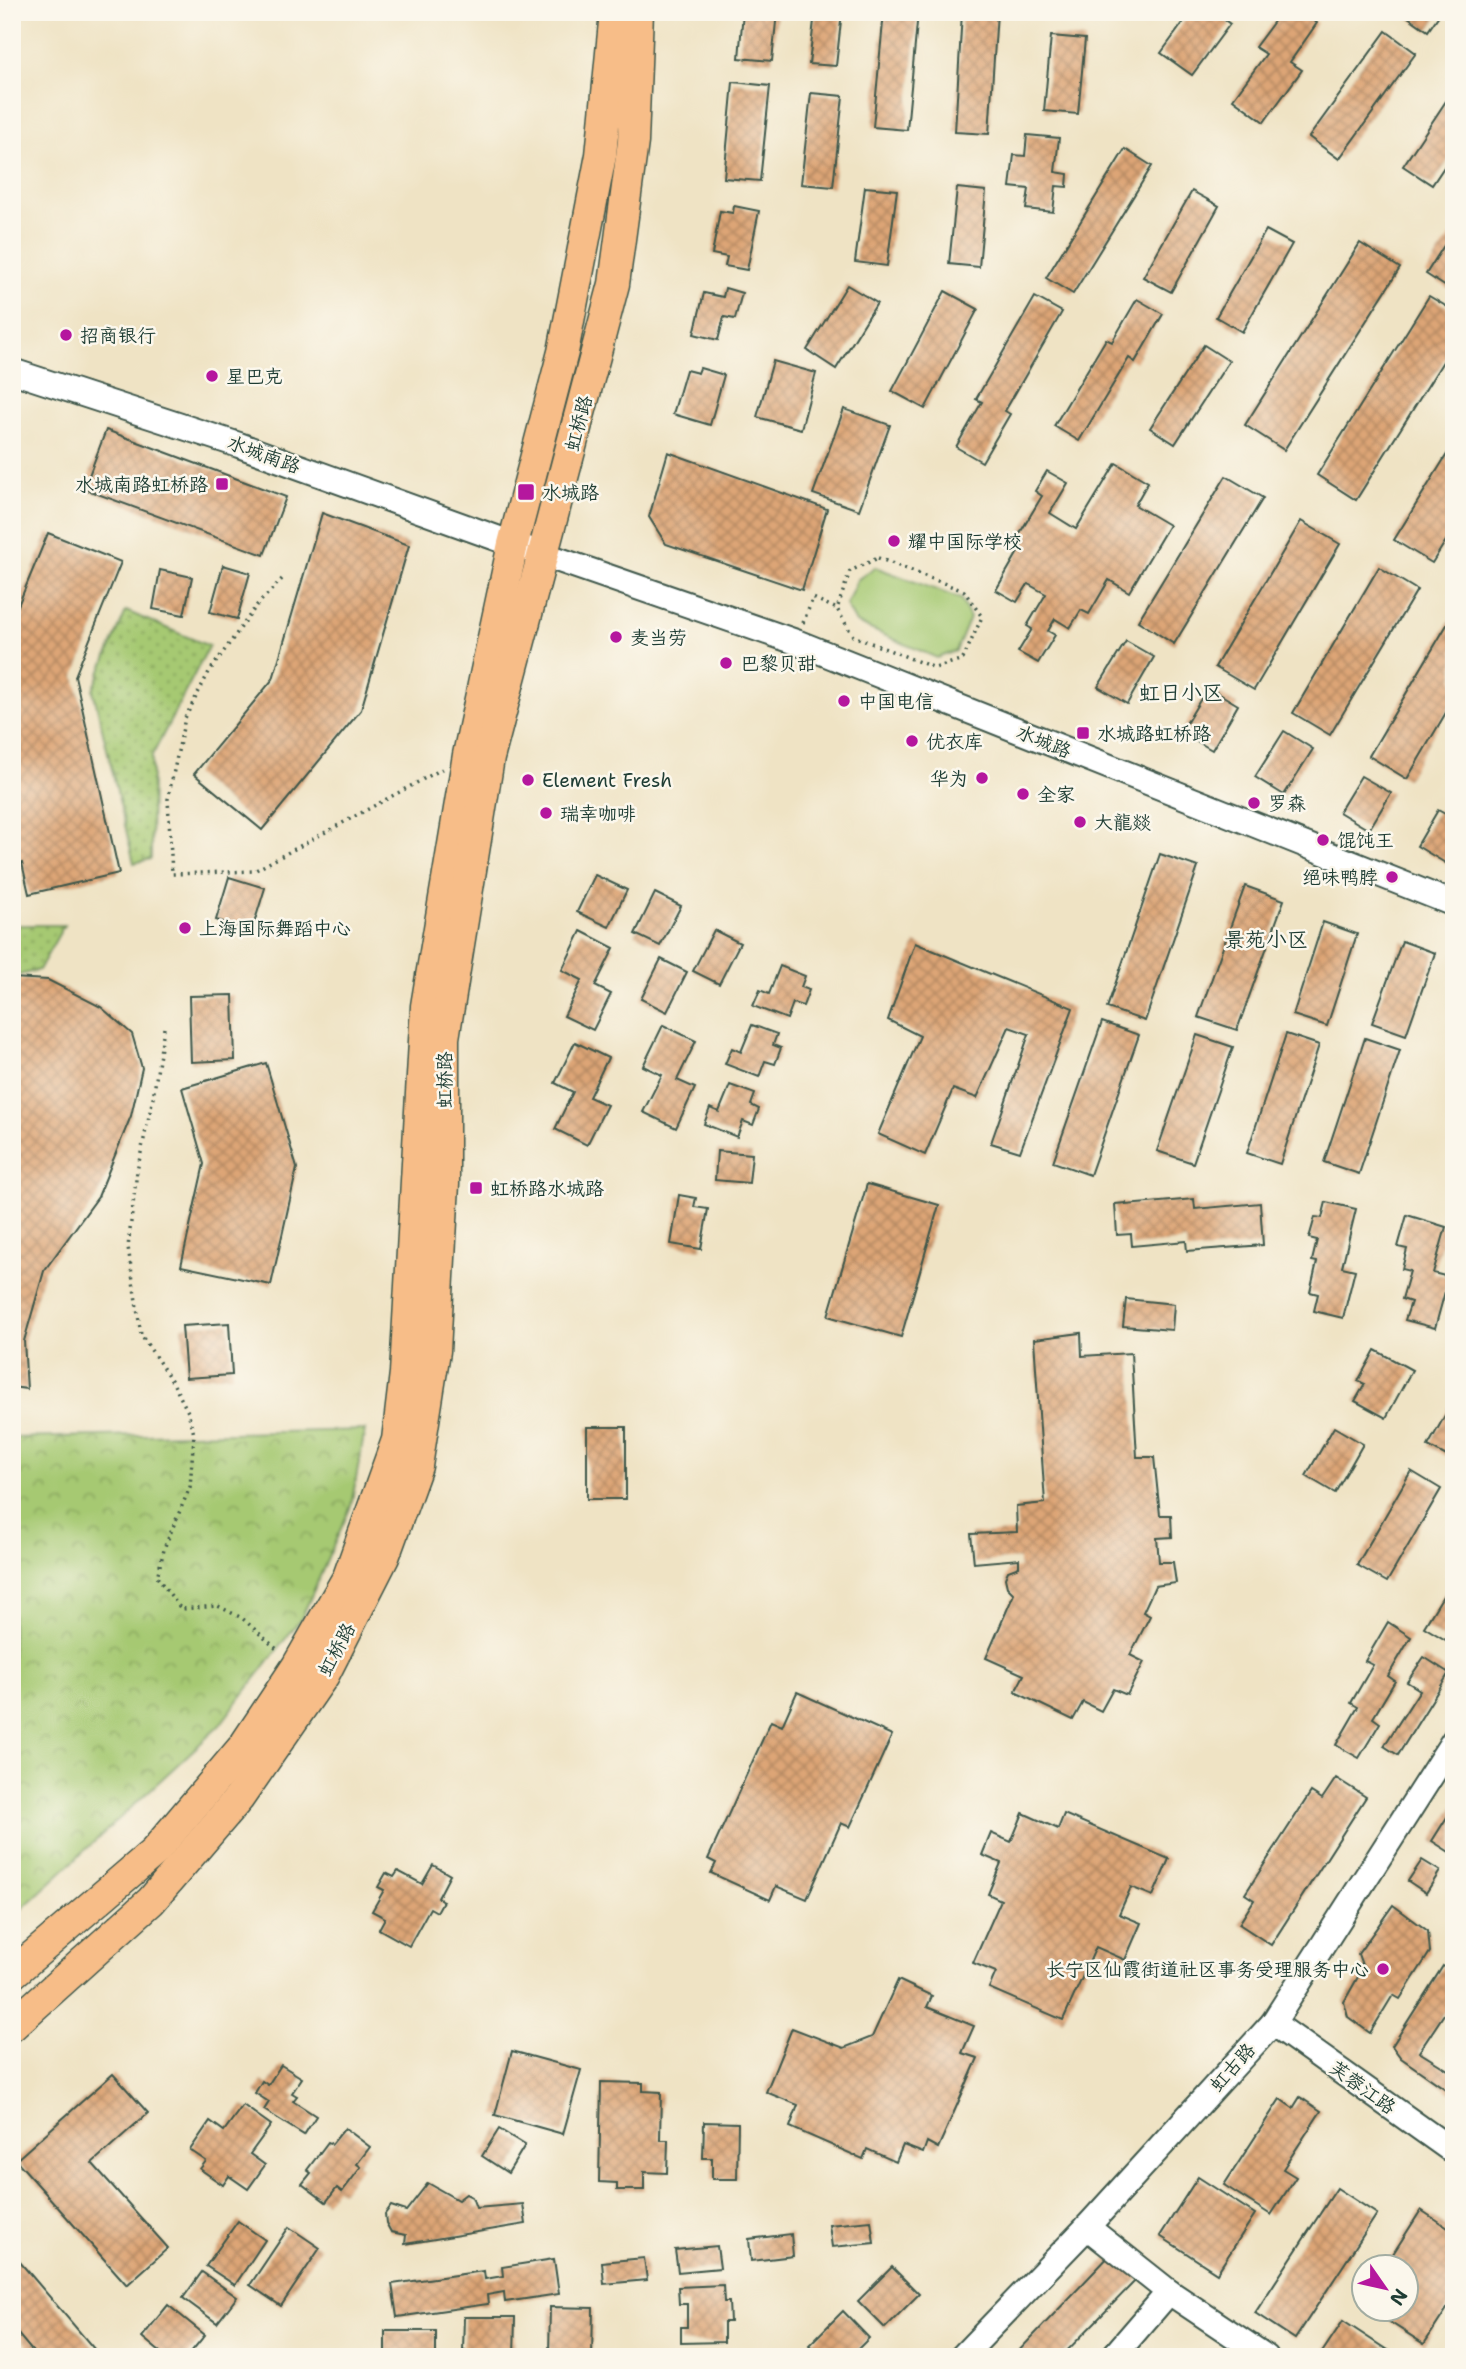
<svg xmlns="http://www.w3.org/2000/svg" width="1466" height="2369" font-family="'Shantell Sans','LXGW WenKai TC',sans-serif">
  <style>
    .grass { fill: url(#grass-dots); stroke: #628353; stroke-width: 2 }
    .park { fill: url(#park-crowns); stroke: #628353; stroke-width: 2 }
    .pitch { fill: #a6c972; stroke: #628353; stroke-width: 2 }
    .building { fill: url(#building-cross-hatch) }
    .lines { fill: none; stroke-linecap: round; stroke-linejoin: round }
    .minor-casing { stroke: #3e564a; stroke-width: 28 }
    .major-casing { stroke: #3e564a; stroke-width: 33 }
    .path { stroke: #3e564a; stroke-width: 3.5; stroke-dasharray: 2 5; stroke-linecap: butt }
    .minor { stroke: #fff; stroke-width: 24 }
    .major { stroke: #f7bd88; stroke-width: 30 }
    .poi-dot { fill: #b5179e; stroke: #fbf7ec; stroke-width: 2.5 }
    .labels { text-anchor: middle; stroke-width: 5; stroke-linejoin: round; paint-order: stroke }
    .poi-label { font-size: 19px; fill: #1f3d34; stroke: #fbf7ec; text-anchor: start }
    .street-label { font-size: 19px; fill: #1f3d34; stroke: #fbf7ec }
    .neighbourhood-label { font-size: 21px; fill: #1f3d34; stroke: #fbf7ec }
  </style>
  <defs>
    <pattern id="grass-dots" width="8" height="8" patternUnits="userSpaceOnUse" patternTransform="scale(1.75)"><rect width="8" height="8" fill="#a6c972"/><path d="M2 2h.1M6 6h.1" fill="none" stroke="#87a45e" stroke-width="1.8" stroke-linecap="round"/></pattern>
    <pattern id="park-crowns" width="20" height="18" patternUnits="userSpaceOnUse" patternTransform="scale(1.75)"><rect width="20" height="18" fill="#a6c972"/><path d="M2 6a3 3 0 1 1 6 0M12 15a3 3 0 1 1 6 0" fill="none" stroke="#87a45e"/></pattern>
    <pattern id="building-cross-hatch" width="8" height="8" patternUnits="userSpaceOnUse" patternTransform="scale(1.75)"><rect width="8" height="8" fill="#dda576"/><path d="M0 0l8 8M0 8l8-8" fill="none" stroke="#b38862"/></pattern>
  </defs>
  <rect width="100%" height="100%" fill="#fbf7ec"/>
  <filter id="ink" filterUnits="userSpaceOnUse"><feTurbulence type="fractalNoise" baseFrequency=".0143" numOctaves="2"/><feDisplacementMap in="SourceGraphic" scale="14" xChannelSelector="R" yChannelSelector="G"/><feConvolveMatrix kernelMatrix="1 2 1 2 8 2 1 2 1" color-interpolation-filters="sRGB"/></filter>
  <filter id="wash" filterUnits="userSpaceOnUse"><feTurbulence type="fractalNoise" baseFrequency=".00686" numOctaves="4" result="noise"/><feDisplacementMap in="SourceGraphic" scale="28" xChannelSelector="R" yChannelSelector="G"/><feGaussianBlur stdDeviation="1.57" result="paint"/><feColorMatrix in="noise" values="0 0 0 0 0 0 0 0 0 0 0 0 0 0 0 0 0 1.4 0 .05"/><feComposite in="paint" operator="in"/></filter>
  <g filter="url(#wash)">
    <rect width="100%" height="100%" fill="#efe3c4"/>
    <g class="grass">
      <path d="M126,611L209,646L152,756L151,859L134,863L93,690Z"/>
      <path d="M12,925H64L39,970L12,977Z"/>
    </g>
    <path class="park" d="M365,1430L351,1506L302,1617L219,1726L12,1918V1438Z"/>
    <path class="pitch" d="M875,567L961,599L970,618L956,651L937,658L856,623L846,605L857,580Z"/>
    <g id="blocks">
      <g class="building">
        <path d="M743,12H777L772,61L739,58Z"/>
        <path d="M815,12H842L836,66L809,64Z"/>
        <path d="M884,12H918L907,130L873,127Z"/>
        <path d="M962,12H997L989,134L955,132Z"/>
        <path d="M1191,12H1220L1218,15L1230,24L1192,75L1161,53Z"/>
        <path d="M1281,12H1310L1308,16L1317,23L1290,62L1302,70L1264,122L1233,99L1266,54L1255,47Z"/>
        <path d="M1401,12H1441L1428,31Z"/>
        <path d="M1386,31L1416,53L1339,159L1309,137Z"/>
        <path d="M1051,36L1085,39L1078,114L1044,111Z"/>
        <path d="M733,82L770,86L760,181L724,178Z"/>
        <path d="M1454,89V152L1432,185L1403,166Z"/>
        <path d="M811,93L843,96L833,187L801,184Z"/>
        <path d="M1027,135L1059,138L1055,172L1068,174L1067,187L1056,186L1053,212L1026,209L1029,189L1010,187L1014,155L1025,156Z"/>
        <path d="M1125,149L1152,166L1073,294L1046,278Z"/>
        <path d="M865,187L897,190L887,266L855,262Z"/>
        <path d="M957,188L986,191L979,267L949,264Z"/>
        <path d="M1192,191L1219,206L1171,292L1143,277Z"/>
        <path d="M734,206L759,211L747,270L725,266L727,257L712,254L720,211L733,213Z"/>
        <path d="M1266,230L1292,244L1242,332L1216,317Z"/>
        <path d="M1450,236L1454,238V292L1426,274Z"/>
        <path d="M1360,243L1400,268L1284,450L1245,425Z"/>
        <path d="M847,285L877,303L836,369L807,350Z"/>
        <path d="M725,288L742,293L735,319L724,317L718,340L694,334L704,293L723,297Z"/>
        <path d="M945,291L978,309L925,409L892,391Z"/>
        <path d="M1429,296L1454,311V344L1356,500L1317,475Z"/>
        <path d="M1035,297L1062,312L1005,411L1010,414L982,462L956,447L982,402L976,399Z"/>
        <path d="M1137,299L1163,314L1135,362L1129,358L1079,441L1054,426L1106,339L1112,342Z"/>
        <path d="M1204,345L1229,361L1175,444L1150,428Z"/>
        <path d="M773,361L816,373L801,429L757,417Z"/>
        <path d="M700,368L724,375L710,425L673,414L686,370L698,373Z"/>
        <path d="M844,409L890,425L859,510L813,494Z"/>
        <path d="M106,430L286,497L264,555L84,489Z"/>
        <path d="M1454,443V528L1432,563L1394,540Z"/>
        <path d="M668,452L827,509L802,590L666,544L649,517Z"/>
        <path d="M1116,463L1148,482L1135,505L1169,525L1129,592L1109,580L1089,614L1081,610L1070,628L1055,619L1048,631L1055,635L1038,663L1018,652L1032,629L1027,626L1046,594L1028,584L1017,602L996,590L1021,547L1014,543L1042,496L1035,491L1047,471L1068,483L1050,513L1076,529Z"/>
        <path d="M1226,476L1263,498L1174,644L1138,621Z"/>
        <path d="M322,513L409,545L361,710L262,830L194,774L273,679Z"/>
        <path d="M1301,521L1340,544L1254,690L1215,667Z"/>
        <path d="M48,533L121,562L75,676L119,873L29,894L22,863L12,866V620Z"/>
        <path d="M223,565L250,573L237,619L210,612Z"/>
        <path d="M1379,567L1417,590L1330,735L1293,713Z"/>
        <path d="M160,570L192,577L184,615L153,609Z"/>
        <path d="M1454,613V699L1407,779L1369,756Z"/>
        <path d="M1126,641L1154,657L1127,704L1098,687Z"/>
        <path d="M1208,687L1238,705L1212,750L1181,732Z"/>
        <path d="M1284,731L1313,749L1284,795L1255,777Z"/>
        <path d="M1361,776L1391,793L1369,830L1339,812Z"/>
        <path d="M1438,810L1454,819V853L1447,864L1417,846Z"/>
        <path d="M1160,854L1198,867L1145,1021L1107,1008Z"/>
        <path d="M595,875L627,890L609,927L577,912Z"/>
        <path d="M229,877L265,888L252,930L216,920Z"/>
        <path d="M1245,886L1284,900L1237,1030L1198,1017Z"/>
        <path d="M655,893L681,906L660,946L635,934Z"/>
        <path d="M1323,922L1357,934L1327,1026L1293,1015Z"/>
        <path d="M714,930L740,943L719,984L693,971Z"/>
        <path d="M581,931L614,948L595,986L611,994L593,1030L564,1016L582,980L562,970Z"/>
        <path d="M1402,941L1435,953L1406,1035L1372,1023Z"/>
        <path d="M915,943L1073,1008L1020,1152L991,1143L1029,1034L1009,1027L977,1098L953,1089L925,1155L878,1134L920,1036L888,1020Z"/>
        <path d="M661,959L687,972L667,1012L641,999Z"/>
        <path d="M780,966L805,976L801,987L809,990L803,1006L793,1003L787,1019L753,1006L760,990L769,994Z"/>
        <path d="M12,978L48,980L101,1007L132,1034L142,1068L131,1116L98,1197L44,1271L24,1341L27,1389L12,1387Z"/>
        <path d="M233,995L235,1060L191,1062L189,996Z"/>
        <path d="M1102,1022L1139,1035L1090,1175L1053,1162Z"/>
        <path d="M663,1025L696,1041L677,1080L695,1088L676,1128L643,1112L662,1075L643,1066Z"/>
        <path d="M752,1025L777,1034L773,1045L781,1048L775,1064L765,1061L759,1077L725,1064L732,1048L741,1052Z"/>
        <path d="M1286,1034L1319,1045L1280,1164L1247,1153Z"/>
        <path d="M1197,1035L1233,1047L1193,1163L1157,1151Z"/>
        <path d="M1365,1038L1400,1050L1359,1174L1324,1162Z"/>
        <path d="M575,1042L608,1058L589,1097L607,1105L587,1145L555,1129L573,1092L555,1083Z"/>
        <path d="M266,1063L297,1168L271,1285L181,1266L204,1164L182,1088Z"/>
        <path d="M730,1085L755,1094L751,1105L759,1109L753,1125L743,1121L737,1137L704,1124L710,1108L719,1112Z"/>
        <path d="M717,1151L752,1154L749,1183L715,1180Z"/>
        <path d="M867,1184L939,1205L901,1337L828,1316Z"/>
        <path d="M679,1195L696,1198L694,1207L708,1209L701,1249L671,1244Z"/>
        <path d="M1194,1199L1195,1209L1260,1203L1263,1245L1187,1251L1186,1241L1132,1246L1131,1234L1117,1235L1115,1204L1126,1203V1205Z"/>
        <path d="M1326,1202L1356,1209L1342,1267L1355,1270L1343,1318L1314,1311L1318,1294L1310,1292L1317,1262L1312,1261L1317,1240L1309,1238L1315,1217L1322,1218Z"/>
        <path d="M1407,1215L1446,1227L1433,1273L1449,1277L1435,1328L1405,1320L1411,1302L1402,1299L1410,1271L1402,1269L1407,1249L1398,1247Z"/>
        <path d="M1126,1299L1174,1304L1172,1330L1123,1326Z"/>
        <path d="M229,1323L232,1375L186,1378L182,1326Z"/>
        <path d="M1081,1333L1082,1356L1131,1353L1137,1457H1154L1160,1515H1171L1172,1537L1157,1538L1159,1562H1173L1176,1583L1155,1586L1143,1612L1150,1616L1130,1655L1144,1662L1127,1695L1113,1689L1101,1711L1083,1702L1073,1720L1015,1692L1024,1675L986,1658L1014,1594L1007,1587L1005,1578L1008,1571L1019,1567V1559L974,1563L971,1534L1017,1532L1016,1506L1045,1503L1034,1339Z"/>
        <path d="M1375,1350L1412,1370L1386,1418L1355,1401L1365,1384L1358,1381Z"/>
        <path d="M1454,1399V1460L1428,1446Z"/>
        <rect x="587" y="1427" width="39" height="72"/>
        <path d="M1334,1427L1363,1444L1335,1493L1306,1476Z"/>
        <path d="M1411,1471L1441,1489L1387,1582L1357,1565Z"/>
        <path d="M1454,1578V1645L1424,1627Z"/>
        <path d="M1388,1622L1411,1637L1388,1676L1395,1681L1373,1718L1380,1723L1359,1758L1336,1745L1358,1707L1351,1703L1373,1665L1365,1661Z"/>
        <path d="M1424,1657L1449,1673L1398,1755L1384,1746L1420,1690L1407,1682Z"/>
        <path d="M797,1692L892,1735L850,1827L841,1823L807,1899L776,1886L770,1900L711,1873L716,1863L708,1859L771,1721L782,1726Z"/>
        <path d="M1336,1778L1366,1797L1271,1945L1239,1924L1254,1900L1245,1894L1311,1792L1322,1799Z"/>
        <path d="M1454,1806V1855L1432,1841Z"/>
        <path d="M1023,1813L1058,1829L1064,1814L1169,1859L1153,1896L1131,1887L1119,1914L1141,1923L1125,1960L1096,1947L1063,2020L989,1988L996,1972L973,1963L1001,1900L988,1894L1001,1863L982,1855L991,1833L1011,1842Z"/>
        <path d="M1422,1860L1440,1871L1426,1893L1408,1881Z"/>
        <path d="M433,1865L450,1875L438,1898L443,1901L437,1912L430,1908L409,1946L379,1929L385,1918L372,1911L384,1890L378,1887L386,1873L394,1877L398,1871L422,1884Z"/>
        <path d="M1393,1905L1428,1931L1430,1952L1400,1999L1393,1995L1370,2033L1348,2017L1344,2002L1363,1968L1358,1954Z"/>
        <path d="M1443,1966L1454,1973V1999L1419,2052L1448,2070L1454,2063V2095L1401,2058L1392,2046Z"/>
        <path d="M898,1980L932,1996L927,2007L974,2026L962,2053L978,2058L938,2148L927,2142L923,2153L903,2145L896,2162L867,2149L863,2159L790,2127L798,2105L766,2092L792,2028L844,2048L872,2037Z"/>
        <path d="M512,2051L581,2070L563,2134L495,2115Z"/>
        <path d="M281,2065L302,2078L292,2093L297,2096L293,2101L316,2116L304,2135L264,2110L269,2102L255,2093L262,2081L268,2085Z"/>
        <path d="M113,2074L148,2113L92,2163L168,2248L127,2285L16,2160Z"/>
        <path d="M601,2082L643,2083V2091L661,2092L660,2140H668L667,2173L644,2172V2190H617V2183L599,2182Z"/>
        <path d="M1300,2097L1321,2111L1283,2169L1296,2177L1271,2215L1224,2185L1280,2099L1293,2108Z"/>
        <path d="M243,2105L271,2125L250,2154L265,2165L248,2189L229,2176L223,2185L200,2169L206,2161L190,2150L210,2121L224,2131Z"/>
        <path d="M704,2122L738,2123L737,2179H712V2158H703Z"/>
        <path d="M345,2128L370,2147L357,2164L361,2167L342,2192L337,2188L326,2202L302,2184L311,2173L307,2170L328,2142L332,2144Z"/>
        <path d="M499,2129L525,2145L508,2173L482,2156Z"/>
        <path d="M1198,2177L1255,2214L1217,2273L1160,2236Z"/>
        <path d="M428,2183L458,2200L466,2194L472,2197L476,2208L523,2204L526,2224L405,2244L406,2235L391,2232L386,2223L385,2214L391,2206L406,2211Z"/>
        <path d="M1337,2188L1377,2214L1295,2339L1255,2313Z"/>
        <path d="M1421,2210L1454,2232V2298L1424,2344L1371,2310H1406V2268H1384Z"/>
        <path d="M238,2221L265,2240L235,2285L206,2266Z"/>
        <path d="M871,2221L874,2243L832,2247L829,2225Z"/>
        <path d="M289,2227L320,2248L281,2306L250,2285Z"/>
        <path d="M791,2234L793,2256L751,2261L749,2239Z"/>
        <path d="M717,2246L720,2268L678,2272L675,2250Z"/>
        <path d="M1113,2252L1139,2277L1061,2357H1013Z"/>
        <path d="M644,2258L647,2280L604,2284L602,2262Z"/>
        <path d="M554,2259L559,2294L505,2302L504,2292L487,2295L488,2304L397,2317L392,2284L484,2271L485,2279L503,2276L502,2267Z"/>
        <path d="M19,2261L101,2357H37L12,2327V2267Z"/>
        <path d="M892,2267L919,2294L885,2328L858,2301Z"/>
        <path d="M202,2272L237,2297L217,2323L183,2298Z"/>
        <path d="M723,2285L724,2302H729L730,2322H724V2342L681,2343V2327H687V2304H679L678,2287Z"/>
        <path d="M168,2305L205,2335L187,2357H166L142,2337Z"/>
        <path d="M550,2307L593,2308L592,2357L549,2355Z"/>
        <path d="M843,2311L869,2338L850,2357H820L809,2345Z"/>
        <path d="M464,2317H515L514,2357H470V2351H463Z"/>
        <path d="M1343,2321L1393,2354L1392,2357H1319Z"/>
        <rect x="385" y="2331" width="51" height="26"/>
      </g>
    </g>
  </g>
  <g filter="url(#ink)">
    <use href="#blocks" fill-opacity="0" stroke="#3e564a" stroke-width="2"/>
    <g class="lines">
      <g class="minor-casing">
        <g id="minor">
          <path d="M12,371L239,445L513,544L796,642L1454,904"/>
          <path d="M1273,2023L1454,2152"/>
          <path d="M1087,2227L1169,2292"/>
          <path d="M962,2357L1087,2227L1273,2023L1454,1740"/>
          <path d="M1113,2357L1169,2292L1266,2357"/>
        </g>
      </g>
      <g class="major-casing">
        <g id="major">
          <path d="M12,1974L154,1852L243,1747L297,1666L348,1577L397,1440L405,1373L426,1006L468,755L513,544L563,352L601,155L615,12"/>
          <path d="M12,2026L151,1901L239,1798L324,1675L384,1557L417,1466L435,1351L444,1184V1038L489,758L614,284L633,142L638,12"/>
        </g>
      </g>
      <g class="path">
        <path d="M878,558L964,591L982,617L963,659L935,668L853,636L837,609L850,571Z"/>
        <path d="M282,579L257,605L209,672L185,718L168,799L172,874L254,871L442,769"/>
        <path d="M803,623L813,598L837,609"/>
        <path d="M786,669L789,660"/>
        <path d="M164,1028L153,1098L137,1171L128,1247L141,1335L173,1383L188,1412L194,1434L190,1487L165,1546L157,1577L181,1609L218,1606L242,1618L279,1651"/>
      </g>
      <use href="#minor" class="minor"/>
      <use href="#major" class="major"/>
    </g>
  </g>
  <g class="poi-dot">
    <circle cx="66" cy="335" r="7"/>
    <circle cx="212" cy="376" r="7"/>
    <rect x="215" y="477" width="14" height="14" rx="3.5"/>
    <rect x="517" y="483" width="18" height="18" rx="3.5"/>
    <circle cx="894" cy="541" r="7"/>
    <circle cx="616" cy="637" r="7"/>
    <circle cx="726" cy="663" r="7"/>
    <circle cx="844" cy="701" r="7"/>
    <rect x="1076" y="726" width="14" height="14" rx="3.5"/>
    <circle cx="912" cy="741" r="7"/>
    <circle cx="982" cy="778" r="7"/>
    <circle cx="528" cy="780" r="7"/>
    <circle cx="1023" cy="794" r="7"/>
    <circle cx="1254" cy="803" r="7"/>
    <circle cx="546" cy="813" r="7"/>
    <circle cx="1080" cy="822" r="7"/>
    <circle cx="1323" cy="840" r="7"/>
    <circle cx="1392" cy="877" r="7"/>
    <circle cx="185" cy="928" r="7"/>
    <rect x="469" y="1181" width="14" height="14" rx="3.5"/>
    <circle cx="1383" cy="1969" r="7"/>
  </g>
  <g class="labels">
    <g class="poi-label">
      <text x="80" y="342">招商银行</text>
      <text x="226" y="383">星巴克</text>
      <text x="208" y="491" text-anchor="end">水城南路虹桥路</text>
      <text x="542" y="499">水城路</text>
      <text x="908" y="548">耀中国际学校</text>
      <text x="630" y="644">麦当劳</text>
      <text x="740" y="670">巴黎贝甜</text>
      <text x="858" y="708">中国电信</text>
      <text x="1097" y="740">水城路虹桥路</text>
      <text x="926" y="748">优衣库</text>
      <text x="968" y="785" text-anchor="end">华为</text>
      <text x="542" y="787">Element Fresh</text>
      <text x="1037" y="801">全家</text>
      <text x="1268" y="810">罗森</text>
      <text x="560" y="820">瑞幸咖啡</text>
      <text x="1094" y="829">大龍燚</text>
      <text x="1337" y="847">馄饨王</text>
      <text x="1378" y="884" text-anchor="end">绝味鸭脖</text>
      <text x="199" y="935">上海国际舞蹈中心</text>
      <text x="490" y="1195">虹桥路水城路</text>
      <text x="1369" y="1976" text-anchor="end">长宁区仙霞街道社区事务受理服务中心</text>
    </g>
    <g class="street-label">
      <text transform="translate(578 423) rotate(-75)" y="7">虹桥路</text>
      <text transform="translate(264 454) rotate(20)" y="7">水城南路</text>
      <text transform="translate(1044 741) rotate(22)" y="7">水城路</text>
      <text transform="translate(444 1080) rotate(-90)" y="7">虹桥路</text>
      <text transform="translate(336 1649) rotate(-62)" y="7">虹桥路</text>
      <text transform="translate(1232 2067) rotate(-48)" y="7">虹古路</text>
      <text transform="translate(1363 2087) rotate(36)" y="7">芙蓉江路</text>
    </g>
    <g class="neighbourhood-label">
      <text x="1181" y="700">虹日小区</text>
      <text x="1266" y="947">景苑小区</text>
    </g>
  </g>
  <rect width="1466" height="2369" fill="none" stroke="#fbf7ec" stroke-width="42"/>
  <g transform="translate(1385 2288) rotate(124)"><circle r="33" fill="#fbf7ec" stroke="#a3ada2" stroke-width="2"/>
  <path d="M0-5L12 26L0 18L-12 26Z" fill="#b5179e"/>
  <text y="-10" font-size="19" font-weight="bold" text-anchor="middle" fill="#1f3d34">N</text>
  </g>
</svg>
